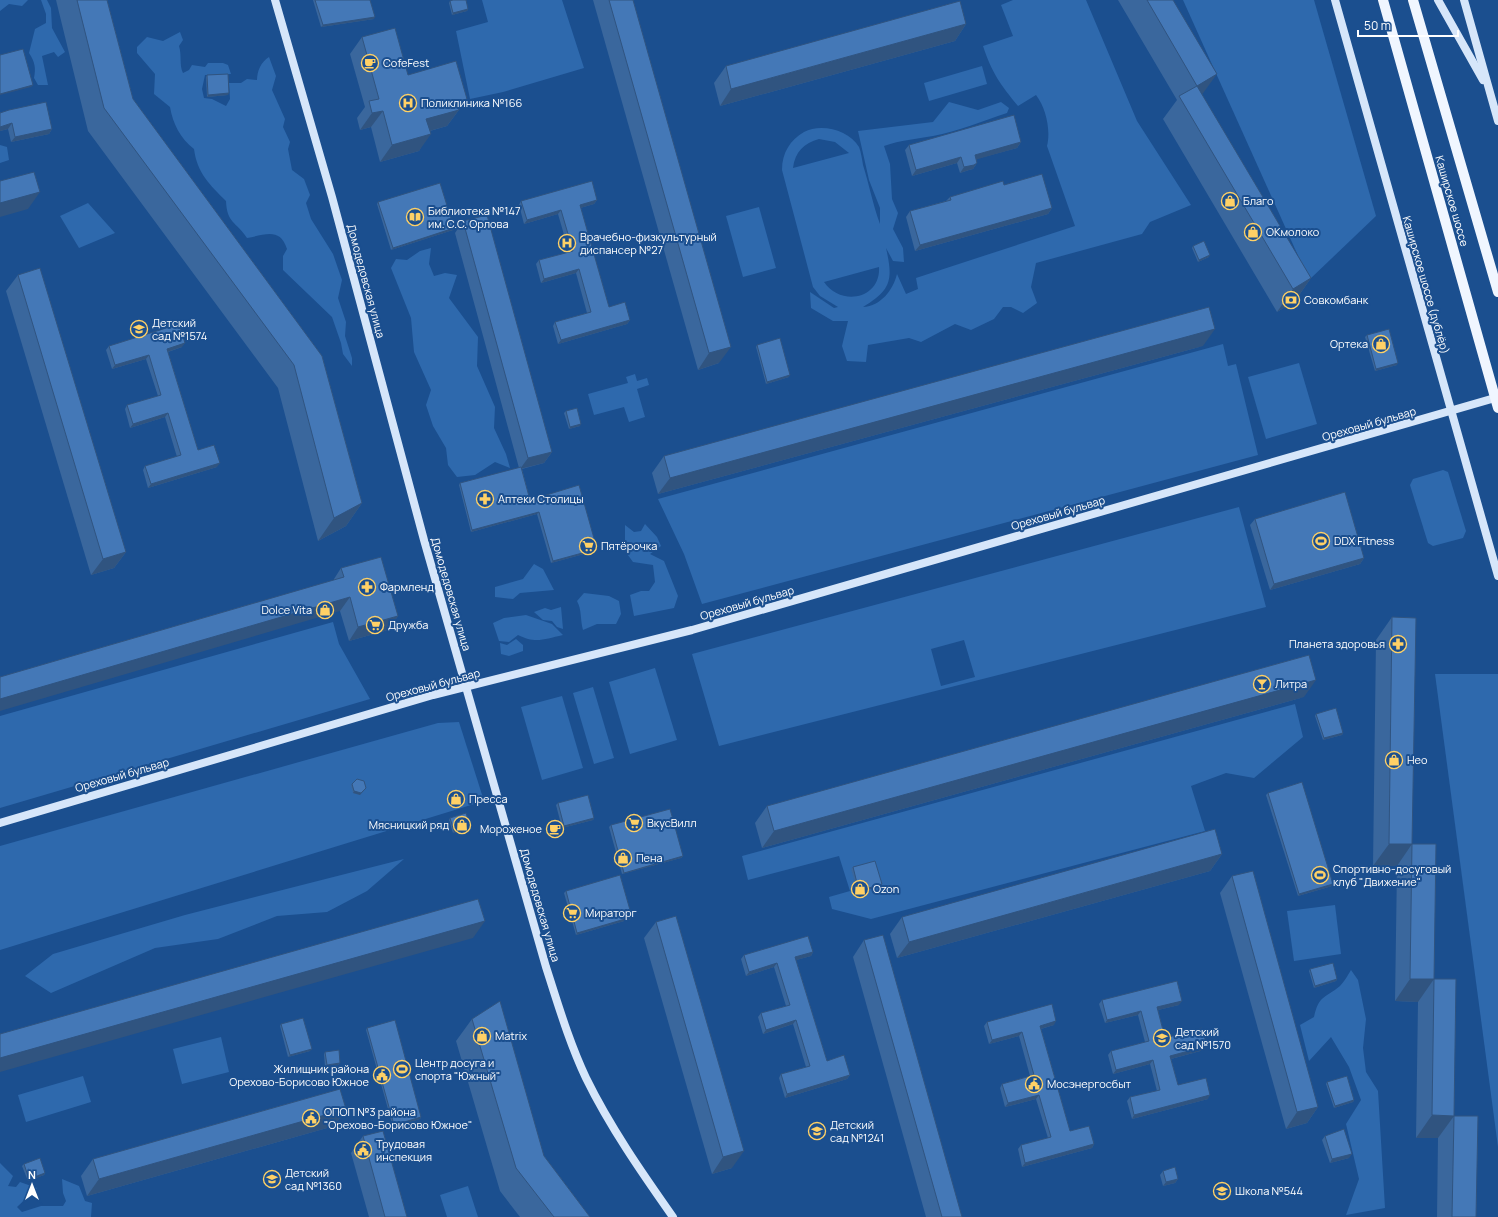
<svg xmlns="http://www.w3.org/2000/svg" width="1498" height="1217" font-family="Manrope,sans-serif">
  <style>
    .green { fill: #2e69ad; fill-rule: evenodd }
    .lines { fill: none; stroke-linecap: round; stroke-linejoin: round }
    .secondary { stroke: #d6e6fa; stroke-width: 8 }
    .primary { stroke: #f0f6ff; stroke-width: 10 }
    .wall { fill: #3a679d }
    .shaded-wall { fill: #305480 }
    .building { fill: #4478b7; stroke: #305480 }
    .labels { text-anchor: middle; stroke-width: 4; stroke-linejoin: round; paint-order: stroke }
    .poi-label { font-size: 11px; fill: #fff; stroke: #1b4f8f; text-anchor: start }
    .street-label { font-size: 11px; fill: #fff; stroke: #1b4f8f }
  </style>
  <rect width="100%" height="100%" fill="#1b4f8f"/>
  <g class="green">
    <path d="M0,0H28L22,6L9,4L0,11Z"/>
    <path d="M39,0H47L51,8L52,28L65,52L58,57L54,52L42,56L48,85H38L34,78C36,68 35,62 29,53L35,29L46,23V14L41,0Z"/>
    <path d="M482,0H562L584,68L503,92L470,99L456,31L488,22Z"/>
    <path d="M1013,0H1086L1137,121L1191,205L1150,222L1142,234L1036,263L1031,287L1037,303L1023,313L1011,307H1003L994,319L971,330L955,324L921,342L909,338L868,345L866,362L847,361L842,346L848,321H833L811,308L810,292L834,308L838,307L820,296L813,287L782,170C782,153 790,140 804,132C821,123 849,130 859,147C861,152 862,159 863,165C869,184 873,205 880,224V208L869,180L858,131L933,122L949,102L978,110L1001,102L1009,108L1007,113C983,121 958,131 933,136C916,139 901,140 884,146L890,164L892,199L898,213L893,229L903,248L904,262L893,261L886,248C893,279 892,290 863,307C881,306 893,290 897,274L906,294L918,289L916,278L1075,226L1047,146C1051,130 1046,108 1036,95L1018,106C1000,84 992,73 983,46L1013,36L1001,5ZM819,139L835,142L849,153L793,168C795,152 804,143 819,139ZM879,267C881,299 841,307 824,282Z"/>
    <path d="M1183,0H1314L1376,216L1309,280Z"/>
    <path d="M180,32L183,40L179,46C182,55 179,65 183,73L189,70L192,65L205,67L208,63H223L228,65L231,74L205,75L202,89L204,98L212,99L226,106L230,99L229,83H241L247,79L257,80C257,71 261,62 269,57L276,76L272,90L285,119L283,127L290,142L288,149L292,170L304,179L310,195L306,203L311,219L333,254L342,280L338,298L346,322L345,336L352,358V366L343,354L341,343L332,317L283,270V256L287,249C280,227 265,235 247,238C236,221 227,224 226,201C210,185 197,173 194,149C180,138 173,124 170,107L154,94L155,74L137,53V47L147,37L163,41Z"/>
    <path d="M982,66L987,84L929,101L924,83Z"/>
    <path d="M0,145L7,147L9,160L0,163Z"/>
    <path d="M88,203L115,233L79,248L60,216Z"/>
    <path d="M759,207L776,268L743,277L726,216Z"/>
    <path d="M431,248L429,264L434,276L445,273L457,275L449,298L478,337L477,366L495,407L494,428L506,454L510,468L495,462L475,475L457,477L448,465L446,448L433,426L426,405L431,390L414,352L411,318L391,268L396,259L407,260L420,251Z"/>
    <path d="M1223,344L1228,366L1236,364L1258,455L702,604L684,554L658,499Z"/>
    <path d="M1299,363L1317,424L1266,439L1248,377Z"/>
    <path d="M635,374L637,381L647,378L649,385L637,389L645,417L629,422L624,407L594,415L588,394L628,383L626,377Z"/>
    <path d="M1443,470L1448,472L1466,531L1463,538L1433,546L1428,543L1410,485L1413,479Z"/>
    <path d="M1239,507L1266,607L719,746L692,654ZM964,640L975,677L941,686L931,649Z"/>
    <path d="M645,524L657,537L661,546L650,554L664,561L678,596L674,608L634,616L630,595L641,591H649L655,582L653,565L633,562L625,551V525L634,532L641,531Z"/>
    <path d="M534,564L543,569L554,590L520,593L513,599L495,597V587L523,579Z"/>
    <path d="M584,593L609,596L619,601L621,614L616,624H597L583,630C580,619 582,610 577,601Z"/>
    <path d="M561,607L563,629L557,627L552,621L543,620L534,612L545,608L551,610Z"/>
    <path d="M526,615L552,624L563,635C544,639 536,644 518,635L509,642L499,641L493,623L504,618Z"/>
    <path d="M333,622L339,644L370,699L0,808V716Z"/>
    <path d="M516,639L523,645V651L509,656L501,654L500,643L507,645Z"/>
    <path d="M655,668L677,740L630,754L609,682Z"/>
    <path d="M1435,674H1498V1147Z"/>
    <path d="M593,687L614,758L594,764L573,693Z"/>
    <path d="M562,696L583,768L542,780L521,707Z"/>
    <path d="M1295,704L1303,737L1254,778L1226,773L1191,786L1205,831L871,919L832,909L829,897L850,891L839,856L748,880L742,856Z"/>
    <path d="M459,722L484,801L0,950V846L438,723Z"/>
    <path d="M404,859L367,891L327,912L277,916L218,939L155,948L51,993L25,976L53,954L185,915Z"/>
    <path d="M1335,905L1341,954L1294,961L1287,911Z"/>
    <path d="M1351,970L1358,980L1366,1019L1363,1048L1366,1072L1378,1091L1385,1208L1346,1215L1359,1179L1346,1124L1361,1100L1349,1067L1331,1037L1309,1061L1300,1025L1314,1017C1319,995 1324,999 1340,986C1344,982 1348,975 1351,970Z"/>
    <path d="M221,1037L229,1072L182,1084L173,1049Z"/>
    <path d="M83,1076L91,1102L26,1122L18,1095Z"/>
    <path d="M0,1163L13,1176L8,1186L16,1187L20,1182L37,1188L17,1207L22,1212L41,1206H63L66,1201L63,1193L62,1179L79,1186L85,1201L92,1203L91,1217H0Z"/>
    <path d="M468,1186L478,1217H447L440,1195Z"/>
  </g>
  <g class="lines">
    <g class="secondary">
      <path d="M275,0L332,197L424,540L546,967C558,1004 569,1042 586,1078C610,1127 642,1173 673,1217"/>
      <path d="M1335,0L1498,576"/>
      <path d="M1438,0L1483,80"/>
      <path d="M1464,0L1498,121"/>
      <path d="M0,823L433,695L692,630L1498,397"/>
    </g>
    <g class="primary">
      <path d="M1383,0L1498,408"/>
      <path d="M1413,0L1498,292"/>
    </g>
  </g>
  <g class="wall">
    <path d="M56,0H107L133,99L322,356L362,503L346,526L318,541L278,388L88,131Z"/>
    <path d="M313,0H370L374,19L321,27Z"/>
    <path d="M593,0H633L719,363L698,370Z"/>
    <path d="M1118,0H1173L1202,95L1311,278L1295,301L1277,312L1163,119L1177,100Z"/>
    <path d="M450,1L468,9L467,11L452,15L449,3Z"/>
    <path d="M966,24L955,41L720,106L714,83L726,66Z"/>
    <path d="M362,37L408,75L467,99L447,126L430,131L419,151L380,162L371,127L360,130L357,118L365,107L350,54Z"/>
    <path d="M207,75L228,95L207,97L206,77Z"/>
    <path d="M0,113L52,129L49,134L11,142L8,129L0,131Z"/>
    <path d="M1021,142L1017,148L976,159L977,163L973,169L969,170L960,173L957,163L912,176L905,150L909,145Z"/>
    <path d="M1004,185L1052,208L1048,214L915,251L906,217L910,211L946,201L950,197Z"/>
    <path d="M597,200L594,204L580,208L609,307L630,320L627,324L558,344L553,326L555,322L587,313L576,273L541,283L536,264L539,260L569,252L558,214L524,224L519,205L521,201Z"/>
    <path d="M378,202L454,228L453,230L391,250L377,204Z"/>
    <path d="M463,221L552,452L544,463L522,469L530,500L597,549L595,551L551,563L537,514L471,532L459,485L460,483L519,468L455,233Z"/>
    <path d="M1193,246L1209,257L1198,262L1192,248Z"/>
    <path d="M18,275L126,552L114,568L91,575L6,291Z"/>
    <path d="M1367,335L1397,365L1375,371L1365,337Z"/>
    <path d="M757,345L789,377L766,384L756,347Z"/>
    <path d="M109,346L182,347L168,352L198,450L217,467L148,488L143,470L145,466L177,457L165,417L130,428L125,409L127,405L158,396L146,359L112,369L106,350Z"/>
    <path d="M1203,346L658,494L652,473L664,456Z"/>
    <path d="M566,411L580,426L569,429L564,413Z"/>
    <path d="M1255,519L1364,558L1360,564L1270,590L1250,525Z"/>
    <path d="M341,568L398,616L388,630L349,641L340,611L334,579Z"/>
    <path d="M1392,617L1412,844L1434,979L1454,1116L1476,1217H1437L1438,1138H1416L1418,1002L1395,1001L1397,866H1373L1376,640Z"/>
    <path d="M1304,697L762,848L755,823L767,806Z"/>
    <path d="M1316,714L1343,733L1342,735L1323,740L1315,716Z"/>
    <path d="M352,784L366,788L360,795L353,793L351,786Z"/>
    <path d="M1268,793L1333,884L1332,886L1298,896L1266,795Z"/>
    <path d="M558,803L594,818L593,820L562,828L556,805Z"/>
    <path d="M450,818L470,826L469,828L453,833L449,820Z"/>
    <path d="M611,825L683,856L681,858L622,874L609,827Z"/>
    <path d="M1222,854L1210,871L897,958L890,934L902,917Z"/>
    <path d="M853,867L882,884L881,886L858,893L851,869Z"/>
    <path d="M1232,876L1318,1107L1307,1123L1286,1129L1220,893Z"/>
    <path d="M566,891L631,919L576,935L564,893Z"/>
    <path d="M656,922L732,1168L712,1174L644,938Z"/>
    <path d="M864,940L962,1217H926L853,957Z"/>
    <path d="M813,952L811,956L796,960L827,1061L850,1075L847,1079L785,1098L779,1078L781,1074L806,1067L793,1024L763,1034L758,1017L761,1013L786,1006L774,967L746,976L741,959L744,955Z"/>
    <path d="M1310,969L1337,979L1336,981L1314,988L1309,971Z"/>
    <path d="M1102,1000L1179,1005L1158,1010L1165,1038L1204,1050L1171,1059L1178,1085L1208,1099L1132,1119L1127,1101L1130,1097L1157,1091L1150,1064L1113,1074L1108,1055L1111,1051L1145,1042L1138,1015L1105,1023L1099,1004Z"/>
    <path d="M472,1019L544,1156L590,1217H520L500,1191L456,1041Z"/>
    <path d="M987,1022L1054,1025L1041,1029L1070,1131L1094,1144L1092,1148L1022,1167L1018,1149L1021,1145L1048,1138L1036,1099L1005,1107L1000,1088L1002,1084L1030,1076L1019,1036L989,1044L984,1026Z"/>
    <path d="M281,1024L310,1051L288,1057L280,1026Z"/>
    <path d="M367,1028L421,1117L420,1119L393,1127L366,1030Z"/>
    <path d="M325,1052L340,1063L338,1065L325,1067L324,1054Z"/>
    <path d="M1327,1082L1354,1100L1353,1102L1334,1108L1326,1084Z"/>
    <path d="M346,1109L334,1126L87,1196L81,1176L93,1159Z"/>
    <path d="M363,1136L407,1217H369L351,1153Z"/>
    <path d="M1325,1136L1349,1158L1330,1163L1322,1140Z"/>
    <path d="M24,1164L45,1173L44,1175L28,1181L22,1166Z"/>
    <path d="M1163,1171L1178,1179L1175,1183L1163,1186L1160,1175Z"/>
  </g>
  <g class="shaded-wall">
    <path d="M468,9L467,11L452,15L453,13Z"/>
    <path d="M375,17L374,19L321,27L323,25Z"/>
    <path d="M966,24L955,41L720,106L731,89Z"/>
    <path d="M1217,74L1201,96L1197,86Z"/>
    <path d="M33,85L31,87L0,95V94Z"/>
    <path d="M229,93L228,95L207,97L208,95Z"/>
    <path d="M467,99L447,126L415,135L426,119L456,102Z"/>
    <path d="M383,111L371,127L360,130L372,113Z"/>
    <path d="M12,123L8,129L0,131V127Z"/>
    <path d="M52,129L49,134L11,142L15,137Z"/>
    <path d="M431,134L419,151L380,162L392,145Z"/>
    <path d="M1021,142L1017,148L971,161L975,155Z"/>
    <path d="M961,157L957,163L912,176L916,170Z"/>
    <path d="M977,163L973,169L969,170L960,173L964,167Z"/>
    <path d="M40,192L28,209L0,217V203Z"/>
    <path d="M597,200L594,204L577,209L580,205Z"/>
    <path d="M1052,208L1048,214L915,251L920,245Z"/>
    <path d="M561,210L558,214L524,224L527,220Z"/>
    <path d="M454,228L453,230L391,250L393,248Z"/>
    <path d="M1210,255L1209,257L1198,262L1199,260Z"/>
    <path d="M579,269L576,273L541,283L544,279Z"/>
    <path d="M1311,278L1295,301L1277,312L1293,289Z"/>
    <path d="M630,320L627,324L558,344L561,340Z"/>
    <path d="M1215,329L1203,346L658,494L670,478Z"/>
    <path d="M185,343L182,347L164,353L167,349Z"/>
    <path d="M731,347L719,363L698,370L709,353Z"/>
    <path d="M149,355L146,359L112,369L115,365Z"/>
    <path d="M1398,363L1397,365L1375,371L1376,369Z"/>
    <path d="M790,375L789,377L766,384L767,382Z"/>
    <path d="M168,413L165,417L130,428L133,424Z"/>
    <path d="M581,424L580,426L569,429L570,427Z"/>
    <path d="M552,452L544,463L520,469L528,458Z"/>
    <path d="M220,463L217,467L148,488L151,484Z"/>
    <path d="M362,503L346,526L318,541L334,518Z"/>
    <path d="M539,512L537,514L471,532L472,530Z"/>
    <path d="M597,549L595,551L551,563L553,561Z"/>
    <path d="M126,552L114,568L91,575L103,559Z"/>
    <path d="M1364,558L1360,564L1270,590L1274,584Z"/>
    <path d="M350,597L340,611L0,711V699Z"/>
    <path d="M398,616L388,630L349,641L358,627Z"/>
    <path d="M1316,680L1304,697L762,848L774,831Z"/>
    <path d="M1343,733L1342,735L1323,740L1324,738Z"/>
    <path d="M366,788L360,795L353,793L354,791Z"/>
    <path d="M594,818L593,820L562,828L564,826Z"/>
    <path d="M470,826L469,828L453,833L454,831Z"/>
    <path d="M1389,844H1412L1397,866H1373Z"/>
    <path d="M1222,854L1210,871L897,958L909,942Z"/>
    <path d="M683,856L681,858L622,874L624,873Z"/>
    <path d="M882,884L881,886L858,893L859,891Z"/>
    <path d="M1333,884L1332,886L1298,896L1299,894Z"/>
    <path d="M632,917L631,919L576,935L577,933Z"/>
    <path d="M485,921L473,938L0,1072V1058Z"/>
    <path d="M813,952L811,956L793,961L795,957Z"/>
    <path d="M777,963L774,967L746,976L749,972Z"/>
    <path d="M1337,979L1336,981L1314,988L1315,986Z"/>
    <path d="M1410,979H1434L1418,1002L1395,1001Z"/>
    <path d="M1182,1001L1179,1005L1154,1011L1157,1007Z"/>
    <path d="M1141,1011L1138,1015L1105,1023L1107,1020Z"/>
    <path d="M796,1020L793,1024L763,1034L766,1030Z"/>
    <path d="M1056,1021L1054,1025L1037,1030L1040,1026Z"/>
    <path d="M1022,1032L1019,1036L989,1044L992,1040Z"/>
    <path d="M1207,1046L1204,1050L1167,1060L1170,1056Z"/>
    <path d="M312,1049L310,1051L288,1057L290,1055Z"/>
    <path d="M1153,1060L1150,1064L1113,1074L1116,1070Z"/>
    <path d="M340,1063L338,1065L325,1067L327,1065Z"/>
    <path d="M850,1075L847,1079L785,1098L787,1094Z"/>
    <path d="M1039,1095L1036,1099L1005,1107L1008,1103Z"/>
    <path d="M1210,1095L1208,1099L1132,1119L1134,1115Z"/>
    <path d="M1354,1100L1353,1102L1334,1108L1335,1106Z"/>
    <path d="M1318,1107L1307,1123L1286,1129L1297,1112Z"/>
    <path d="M346,1109L334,1126L87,1196L99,1179Z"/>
    <path d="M1432,1115L1454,1116L1438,1138H1416Z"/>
    <path d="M421,1117L420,1119L393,1127L394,1125Z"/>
    <path d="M1094,1144L1092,1148L1022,1167L1025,1163Z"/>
    <path d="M744,1151L732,1168L712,1174L723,1157Z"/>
    <path d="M1352,1154L1349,1158L1330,1163L1332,1159Z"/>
    <path d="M45,1173L44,1175L28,1181L29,1179Z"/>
    <path d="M1178,1179L1175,1183L1163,1186L1166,1182Z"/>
  </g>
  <g class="building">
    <path d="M77,0H107L133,99L322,356L362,503L334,518L294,365L104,108Z"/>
    <path d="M315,0H370L375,17L323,25Z"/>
    <path d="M453,0H466L468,9L453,13L450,1Z"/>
    <path d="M609,0H633L731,347L709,353Z"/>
    <path d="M1147,0H1173L1217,74L1197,86Z"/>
    <path d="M960,1L966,24L731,89L726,66Z"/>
    <path d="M395,28L408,75L456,61L467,99L456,102L459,110L426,119L431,134L392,145L383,111L372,113L369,101L379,99L362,37Z"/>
    <path d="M23,49L33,85L0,94V55Z"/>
    <path d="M228,74L229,93L208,95L207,75Z"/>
    <path d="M1197,86L1311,278L1293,289L1179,96Z"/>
    <path d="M46,102L52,129L15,137L12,123L0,127V113L9,110Z"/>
    <path d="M1014,115L1021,142L975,155L977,163L974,165L964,167L961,157L916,170L909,145Z"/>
    <path d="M34,172L40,192L0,203V181Z"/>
    <path d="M1042,174L1052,208L920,245L910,211L951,200L950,197L1003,181L1004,185Z"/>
    <path d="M592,181L597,200L580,205L609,307L625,302L630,320L561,340L555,322L591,312L579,269L544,279L539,260L573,251L561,210L527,220L521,201Z"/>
    <path d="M440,183L454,228L393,248L378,202Z"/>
    <path d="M487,215L552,452L528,458L463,221Z"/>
    <path d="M1204,241L1210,255L1199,260L1193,246Z"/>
    <path d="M40,268L126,552L103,559L18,275Z"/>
    <path d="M1209,307L1215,329L670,478L664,456Z"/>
    <path d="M179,324L185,343L167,349L198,450L214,445L220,463L151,484L145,466L181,455L168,413L133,424L127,405L161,395L149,355L115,365L109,346Z"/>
    <path d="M1389,329L1398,363L1376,369L1367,335Z"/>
    <path d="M780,338L790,375L767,382L757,345Z"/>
    <path d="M577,408L581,424L570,427L566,411Z"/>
    <path d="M521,467L530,500L579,485L597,549L553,561L539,512L472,530L460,483Z"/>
    <path d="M1345,492L1364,558L1274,584L1255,519Z"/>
    <path d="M381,557L398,616L358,627L350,597L0,699V677L344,577L341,568Z"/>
    <path d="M1392,617L1416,618L1412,844H1389Z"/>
    <path d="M1309,655L1316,680L774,831L767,806Z"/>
    <path d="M1336,708L1343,733L1324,738L1316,714Z"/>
    <path d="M357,779L364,781L366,788L361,793L354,791L352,784Z"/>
    <path d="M1302,782L1333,884L1299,894L1268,793Z"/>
    <path d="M588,795L594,818L564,826L558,803Z"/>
    <path d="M670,809L683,856L624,873L611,825Z"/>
    <path d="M466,813L470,826L454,831L450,818Z"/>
    <path d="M1215,829L1222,854L909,942L902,917Z"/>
    <path d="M1412,844H1436L1434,979H1410Z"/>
    <path d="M875,861L882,884L859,891L853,867Z"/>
    <path d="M1253,871L1318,1107L1297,1112L1232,876Z"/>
    <path d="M620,875L632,917L577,933L566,891Z"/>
    <path d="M478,899L485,921L0,1058V1034Z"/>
    <path d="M676,916L744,1151L723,1157L656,922Z"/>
    <path d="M883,935L962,1217H942L864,940Z"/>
    <path d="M808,936L813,952L795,957L827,1061L844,1055L850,1075L787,1094L781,1074L810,1066L796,1020L766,1030L761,1013L790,1005L777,963L749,972L744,955Z"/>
    <path d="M1333,963L1337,979L1315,986L1310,969Z"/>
    <path d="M1434,979H1456L1454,1116L1432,1115Z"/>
    <path d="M1177,981L1182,1001L1157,1007L1165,1038L1202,1028L1207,1046L1170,1056L1178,1085L1206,1078L1210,1095L1134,1115L1130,1097L1160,1090L1153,1060L1116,1070L1111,1051L1149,1041L1141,1011L1107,1020L1102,1000Z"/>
    <path d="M500,1001L544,1156L590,1217H554L516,1168L472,1019Z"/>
    <path d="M1052,1004L1056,1021L1040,1026L1070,1131L1089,1126L1094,1144L1025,1163L1021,1145L1051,1137L1039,1095L1008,1103L1002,1084L1034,1075L1022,1032L992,1040L987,1022Z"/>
    <path d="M303,1018L312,1049L290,1055L281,1024Z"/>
    <path d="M395,1020L421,1117L394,1125L367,1028Z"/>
    <path d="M339,1050L340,1063L327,1065L325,1052Z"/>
    <path d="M1347,1076L1354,1100L1335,1106L1327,1082Z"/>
    <path d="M340,1089L346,1109L99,1179L93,1159Z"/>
    <path d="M1454,1116H1478L1476,1217H1452Z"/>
    <path d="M1344,1129L1352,1154L1332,1159L1325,1136Z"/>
    <path d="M383,1131L407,1217H385L363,1136Z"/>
    <path d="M40,1158L45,1173L29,1179L24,1164Z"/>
    <path d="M1175,1167L1178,1179L1166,1182L1163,1171Z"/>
  </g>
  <defs>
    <g id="cafe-ring" transform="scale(0.9)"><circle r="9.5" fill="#1b4f8f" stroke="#ffd166" stroke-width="1.5"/><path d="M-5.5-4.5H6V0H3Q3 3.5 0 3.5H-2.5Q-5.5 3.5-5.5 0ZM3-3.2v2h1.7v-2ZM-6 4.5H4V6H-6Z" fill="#ffd166"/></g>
    <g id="hospital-ring" transform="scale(0.9)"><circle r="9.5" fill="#1b4f8f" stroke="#ffd166" stroke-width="1.5"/><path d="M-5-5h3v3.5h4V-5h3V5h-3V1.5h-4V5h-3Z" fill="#ffd166"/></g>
    <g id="shop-ring" transform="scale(0.9)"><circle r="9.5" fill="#1b4f8f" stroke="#ffd166" stroke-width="1.5"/><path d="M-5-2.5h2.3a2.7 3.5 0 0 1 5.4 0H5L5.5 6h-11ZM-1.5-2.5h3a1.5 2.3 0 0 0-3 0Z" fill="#ffd166"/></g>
    <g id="library-ring" transform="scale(0.9)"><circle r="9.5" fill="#1b4f8f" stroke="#ffd166" stroke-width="1.5"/><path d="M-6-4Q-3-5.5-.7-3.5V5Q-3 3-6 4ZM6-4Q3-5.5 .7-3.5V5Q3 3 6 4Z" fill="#ffd166"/></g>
    <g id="bank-ring" transform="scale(0.9)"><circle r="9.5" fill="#1b4f8f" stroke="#ffd166" stroke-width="1.5"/><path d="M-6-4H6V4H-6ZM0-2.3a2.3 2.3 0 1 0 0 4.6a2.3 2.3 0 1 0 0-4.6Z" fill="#ffd166"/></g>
    <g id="school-ring" transform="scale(0.9)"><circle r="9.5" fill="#1b4f8f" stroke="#ffd166" stroke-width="1.5"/><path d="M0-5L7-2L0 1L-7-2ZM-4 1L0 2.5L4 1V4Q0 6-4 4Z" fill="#ffd166"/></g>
    <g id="pharmacy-ring" transform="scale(0.9)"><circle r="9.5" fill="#1b4f8f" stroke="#ffd166" stroke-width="1.5"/><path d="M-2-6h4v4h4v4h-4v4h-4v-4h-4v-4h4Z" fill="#ffd166"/></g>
    <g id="stadium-ring" transform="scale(0.9)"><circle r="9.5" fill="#1b4f8f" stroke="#ffd166" stroke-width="1.5"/><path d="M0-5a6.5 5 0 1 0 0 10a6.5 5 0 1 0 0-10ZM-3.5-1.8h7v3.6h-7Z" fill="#ffd166"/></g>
    <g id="supermarket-ring" transform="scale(0.9)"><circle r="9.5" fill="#1b4f8f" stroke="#ffd166" stroke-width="1.5"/><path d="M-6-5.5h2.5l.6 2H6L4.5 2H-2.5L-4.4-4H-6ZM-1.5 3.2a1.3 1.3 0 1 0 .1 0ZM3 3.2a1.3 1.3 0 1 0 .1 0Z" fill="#ffd166"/></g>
    <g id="bar-ring" transform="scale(0.9)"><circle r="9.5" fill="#1b4f8f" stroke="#ffd166" stroke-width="1.5"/><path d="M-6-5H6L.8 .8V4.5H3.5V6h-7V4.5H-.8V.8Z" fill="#ffd166"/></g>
    <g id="civic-ring" transform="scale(0.9)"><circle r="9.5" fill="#1b4f8f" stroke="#ffd166" stroke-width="1.5"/><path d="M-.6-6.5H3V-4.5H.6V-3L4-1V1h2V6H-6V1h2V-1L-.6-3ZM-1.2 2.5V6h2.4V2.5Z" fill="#ffd166"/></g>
  </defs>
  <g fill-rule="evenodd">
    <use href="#cafe-ring" x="370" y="63"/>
    <use href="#hospital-ring" x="408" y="103"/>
    <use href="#shop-ring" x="1230" y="201"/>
    <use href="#library-ring" x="415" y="217"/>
    <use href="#shop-ring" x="1253" y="232"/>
    <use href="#hospital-ring" x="567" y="243"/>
    <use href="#bank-ring" x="1291" y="300"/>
    <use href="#school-ring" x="139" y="329"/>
    <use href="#shop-ring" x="1381" y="344"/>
    <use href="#pharmacy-ring" x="485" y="499"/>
    <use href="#stadium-ring" x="1321" y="541"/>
    <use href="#supermarket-ring" x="588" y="546"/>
    <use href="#pharmacy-ring" x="367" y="587"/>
    <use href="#shop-ring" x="325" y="610"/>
    <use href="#supermarket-ring" x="375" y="625"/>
    <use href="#pharmacy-ring" x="1398" y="644"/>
    <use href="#bar-ring" x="1262" y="684"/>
    <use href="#shop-ring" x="1394" y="760"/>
    <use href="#shop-ring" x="456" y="799"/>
    <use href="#supermarket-ring" x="634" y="823"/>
    <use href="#shop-ring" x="462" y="825"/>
    <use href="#cafe-ring" x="555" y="829"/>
    <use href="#shop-ring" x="623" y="858"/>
    <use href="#stadium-ring" x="1320" y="875"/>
    <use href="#shop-ring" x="860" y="889"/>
    <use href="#supermarket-ring" x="572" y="913"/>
    <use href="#shop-ring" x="482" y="1036"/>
    <use href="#school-ring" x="1162" y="1038"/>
    <use href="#stadium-ring" x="402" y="1069"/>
    <use href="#civic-ring" x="382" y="1075"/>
    <use href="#civic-ring" x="1034" y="1084"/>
    <use href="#civic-ring" x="311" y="1118"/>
    <use href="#school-ring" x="817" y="1131"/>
    <use href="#civic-ring" x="363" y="1150"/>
    <use href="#school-ring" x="272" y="1179"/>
    <use href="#school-ring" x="1222" y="1191"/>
  </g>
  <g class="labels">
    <g class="poi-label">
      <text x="383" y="67">CofeFest</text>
      <text x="421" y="107">Поликлиника №166</text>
      <text x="1243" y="205">Благо</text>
      <text x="428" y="215">Библиотека №147<tspan x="428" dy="13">им. С.С. Орлова</tspan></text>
      <text x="1266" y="236">ОКмолоко</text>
      <text x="580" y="241">Врачебно-физкультурный<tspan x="580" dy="13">диспансер №27</tspan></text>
      <text x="1304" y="304">Совкомбанк</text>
      <text x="152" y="327">Детский<tspan x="152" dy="13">сад №1574</tspan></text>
      <text x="1368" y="348" text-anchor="end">Ортека</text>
      <text x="498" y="503">Аптеки Столицы</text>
      <text x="1334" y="545">DDX Fitness</text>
      <text x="601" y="550">Пятёрочка</text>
      <text x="380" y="591">Фармленд</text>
      <text x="312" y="614" text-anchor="end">Dolce Vita</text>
      <text x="388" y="629">Дружба</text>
      <text x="1385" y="648" text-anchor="end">Планета здоровья</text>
      <text x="1275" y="688">Литра</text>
      <text x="1407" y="764">Нео</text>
      <text x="469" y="803">Пресса</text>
      <text x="647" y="827">ВкусВилл</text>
      <text x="449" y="829" text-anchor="end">Мясницкий ряд</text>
      <text x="542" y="833" text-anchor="end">Мороженое</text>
      <text x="636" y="862">Пена</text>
      <text x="1333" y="873">Спортивно-досуговый<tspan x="1333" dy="13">клуб "Движение"</tspan></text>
      <text x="873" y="893">Ozon</text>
      <text x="585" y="917">Мираторг</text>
      <text x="1175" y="1036">Детский<tspan x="1175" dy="13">сад №1570</tspan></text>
      <text x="495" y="1040">Matrix</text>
      <text x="415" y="1067">Центр досуга и<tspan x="415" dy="13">спорта "Южный"</tspan></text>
      <text x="369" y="1073" text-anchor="end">Жилищник района<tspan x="369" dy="13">Орехово-Борисово Южное</tspan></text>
      <text x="1047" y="1088">Мосэнергосбыт</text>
      <text x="324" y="1116">ОПОП №3 района<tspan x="324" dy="13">"Орехово-Борисово Южное"</tspan></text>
      <text x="830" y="1129">Детский<tspan x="830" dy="13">сад №1241</tspan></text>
      <text x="376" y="1148">Трудовая<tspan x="376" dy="13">инспекция</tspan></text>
      <text x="285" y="1177">Детский<tspan x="285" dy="13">сад №1360</tspan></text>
      <text x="1235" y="1195">Школа №544</text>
    </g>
    <g class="street-label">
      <text transform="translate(1452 201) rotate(74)" y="4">Каширское шоссе</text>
      <text transform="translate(366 281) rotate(75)" y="4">Домодедовская улица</text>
      <text transform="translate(1426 285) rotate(74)" y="4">Каширское шоссе (дублёр)</text>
      <text transform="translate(1369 424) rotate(-16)" y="4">Ореховый бульвар</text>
      <text transform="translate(1058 513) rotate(-16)" y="4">Ореховый бульвар</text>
      <text transform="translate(451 594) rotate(74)" y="4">Домодедовская улица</text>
      <text transform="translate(747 603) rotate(-16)" y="4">Ореховый бульвар</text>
      <text transform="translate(433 685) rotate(-15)" y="4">Ореховый бульвар</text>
      <text transform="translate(122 775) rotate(-16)" y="4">Ореховый бульвар</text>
      <text transform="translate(540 905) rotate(74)" y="4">Домодедовская улица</text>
    </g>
  </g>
  <g transform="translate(32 1185)" stroke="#1b4f8f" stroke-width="3" paint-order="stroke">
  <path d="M0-3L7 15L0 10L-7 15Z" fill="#ffffff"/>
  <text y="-6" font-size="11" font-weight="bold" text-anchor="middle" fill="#ffffff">N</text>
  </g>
  <path d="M1358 30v6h100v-6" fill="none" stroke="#ffffff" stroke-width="2"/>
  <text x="1364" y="30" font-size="12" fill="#ffffff" stroke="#1b4f8f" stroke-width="3" paint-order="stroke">50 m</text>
</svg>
